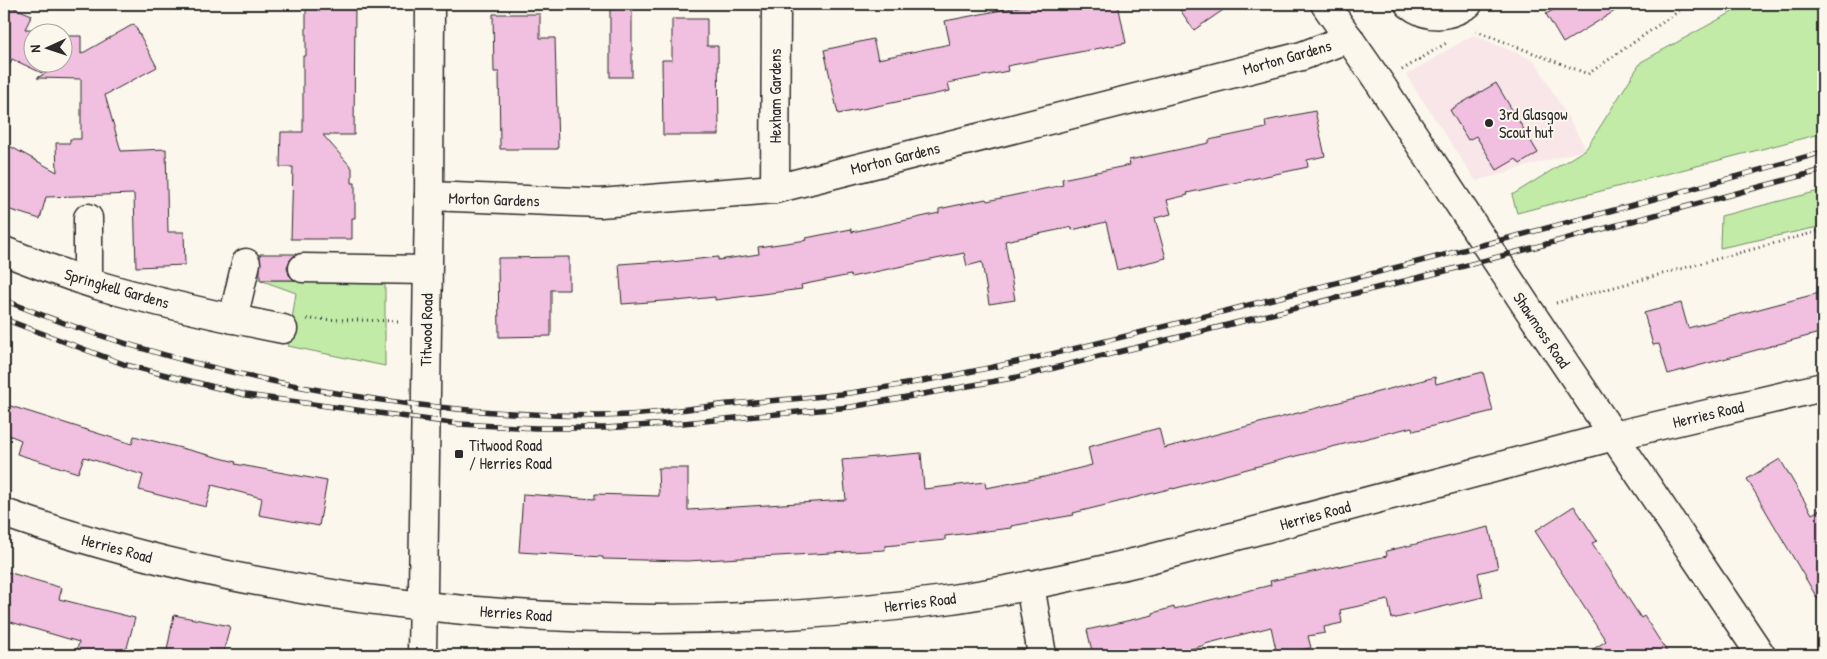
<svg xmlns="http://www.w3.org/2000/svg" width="1827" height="659" font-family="'Patrick Hand',sans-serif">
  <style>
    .built { fill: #f8e6e8 }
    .green { fill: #c1eba7; stroke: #768b69 }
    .building { fill: #f1bfdf; stroke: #2b2b2b }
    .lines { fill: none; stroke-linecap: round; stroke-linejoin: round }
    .minor-casing { stroke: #2b2b2b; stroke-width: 31 }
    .major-casing { stroke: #2b2b2b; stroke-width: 31 }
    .path { stroke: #2b2b2b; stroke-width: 3; stroke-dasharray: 1 4; stroke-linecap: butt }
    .minor { stroke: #fbf7ec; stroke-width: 28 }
    .major { stroke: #fbf7ec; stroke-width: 28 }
    .rail-casing { stroke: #2b2b2b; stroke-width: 5.5 }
    .rail { stroke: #fbf7ec; stroke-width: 4; stroke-dasharray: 11; stroke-linecap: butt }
    .poi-dot { fill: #2b2b2b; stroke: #fbf7ec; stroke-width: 2 }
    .labels { text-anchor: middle; stroke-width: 4; stroke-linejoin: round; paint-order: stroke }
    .street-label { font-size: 16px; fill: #2b2b2b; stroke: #fbf7ec }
    .poi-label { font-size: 16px; fill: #2b2b2b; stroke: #fbf7ec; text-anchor: start }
  </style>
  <rect width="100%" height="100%" fill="#fbf7ec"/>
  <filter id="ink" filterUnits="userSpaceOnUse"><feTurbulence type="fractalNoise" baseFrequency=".02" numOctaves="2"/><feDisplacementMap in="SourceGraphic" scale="10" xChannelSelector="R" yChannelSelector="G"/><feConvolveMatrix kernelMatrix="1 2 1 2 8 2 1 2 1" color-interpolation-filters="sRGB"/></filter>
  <g filter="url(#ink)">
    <path class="built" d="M1473,35L1535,61L1586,149L1476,181L1406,75Z"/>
    <g class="green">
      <path d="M1747,4H1823V133L1517,213L1512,195L1586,149L1641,62Z"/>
      <path d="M1823,190V226L1720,248L1721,216Z"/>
      <path d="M260,280L385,281V366L288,346L296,293Z"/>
    </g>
    <g class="building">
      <path d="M4,4L32,15L25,29L63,30L62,32H32V62H47L42,73L12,59L4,78Z"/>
      <path d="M306,4H355L354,135H323L352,168V183H355V218H352V239H291L293,167H280L281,132H303V56H306Z"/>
      <path d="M1033,4H1118L1126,43L1007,66L1008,71L948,83L950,91L838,114L824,50L873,39L878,59L950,44L945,21Z"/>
      <path d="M1176,4H1232L1194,30Z"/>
      <path d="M1563,4H1626L1563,43L1546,14Z"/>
      <rect x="610" y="8" width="22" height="69"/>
      <path d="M493,14H540V38H555L558,149H500L499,72H494Z"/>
      <path d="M672,19H707V46H718L719,135H663L662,60H672Z"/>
      <path d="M134,24L157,67L105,95L121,151L166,149L168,232H184L185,265L136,267L134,194L46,197L40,219L4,208V143L57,172L56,143H70V139H81V79L37,78L53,69V62H62V36H81V54Z"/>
      <path d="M1496,83L1538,153L1520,164L1516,159L1497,170L1476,136L1468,140L1450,110Z"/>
      <path d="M1315,111L1325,156L1307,160L1308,167L1187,193L1188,195L1167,200L1171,214L1155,218L1166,258L1117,270L1106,222L1072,230V227L1005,241L1015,300L989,304L982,262L967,266L964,253L851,277L850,275L801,285L802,289L715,300V297L677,301V300L622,304L619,264L662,261V263L718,257V260L759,254L758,247L807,240L806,238L851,229L852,232L939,213V209L986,199L987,201L1063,185L1062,179L1130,165L1129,160L1209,143V140L1266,128L1265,121Z"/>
      <path d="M260,254H296L290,260L287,267L289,275L294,280H260Z"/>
      <path d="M569,257V290H551V336L499,337L498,258Z"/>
      <path d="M1823,292V332L1668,374L1659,344L1653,345L1644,313L1681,303L1688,328Z"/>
      <path d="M1483,372L1493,411L1413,431L1412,427L1292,457L1173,489V488L1114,503L1073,513L1074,515L1011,526V528L945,536V540L885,546V550L687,561L603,559V557L519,552L523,494L595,499V494L659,496L658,468H688V510L846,500L842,460L921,453L924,489L985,482L986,488L1044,477L1092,465L1088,447L1159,428L1164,448L1435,377L1436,384Z"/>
      <path d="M4,404L132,444L134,436L236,462L235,464L327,481L319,526L259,515L262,498L212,485L206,507L139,490L143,475L84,457L78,473L17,454L21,440L4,433Z"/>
      <path d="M1780,459L1812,514L1823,508V608L1747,479Z"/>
      <path d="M1574,506L1597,541L1592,543L1641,618L1644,616L1669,655H1584L1606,641L1535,531Z"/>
      <path d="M1489,527L1498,568L1478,573L1483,597L1392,619L1388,600L1340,610L1342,623L1324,627L1325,633L1308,636L1311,648L1277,654L1271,627L1205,644V645L1170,655H1093L1087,630L1153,615V613L1174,607V609L1271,585L1270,581L1387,556L1386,551Z"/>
      <path d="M4,571L62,588L59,599L135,618L125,655H98L77,650L79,642L4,620Z"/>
      <path d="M174,615L230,626L223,655H166Z"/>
    </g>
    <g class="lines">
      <g class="minor-casing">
        <g id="minor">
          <path d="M1325,4L1379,82L1529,310L1761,655"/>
          <path d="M1409,4C1429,19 1448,17 1468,4"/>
          <path d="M775,189L776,4"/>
          <path d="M429,196L600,203L775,189L1302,56L1349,38"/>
          <path d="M4,251C37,264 70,277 104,287C163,304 223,317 283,329"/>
          <path d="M303,268L427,270"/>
          <path d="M88,281V218"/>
          <path d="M233,319L246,263"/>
          <path d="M4,513C298,616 637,641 945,600C1010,591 1074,576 1138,562L1614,436L1823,387"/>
          <path d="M1030,585L1042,655"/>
        </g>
      </g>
      <g class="major-casing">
        <path id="major" d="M422,655L429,196L430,4"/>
      </g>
      <g class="path">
        <path d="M1476,31L1588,74L1689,4"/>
        <path d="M1402,70L1448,42"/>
        <path d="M1556,303L1823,230"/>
        <path d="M307,319L401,321"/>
      </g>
      <use href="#minor" class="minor"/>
      <use href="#major" class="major"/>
      <g class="rail-casing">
        <g id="rail">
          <path d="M4,300C187,375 401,415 598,416C642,416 686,409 729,404C769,401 810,398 850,393C986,373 1120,338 1253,304C1443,256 1634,206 1823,152"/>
          <path d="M4,319L126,365L246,395L459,424L536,428H605L683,423L851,407L1018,377L1449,270L1823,170"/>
        </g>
      </g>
      <use href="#rail" class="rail"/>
    </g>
  </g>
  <g class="poi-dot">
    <circle cx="1489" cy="123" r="5"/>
    <rect x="454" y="449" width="10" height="10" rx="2.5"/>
  </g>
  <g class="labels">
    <g class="street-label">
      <text transform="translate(1287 57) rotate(-16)" y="6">Morton Gardens</text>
      <text transform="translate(775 96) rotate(-90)" y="6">Hexham Gardens</text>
      <text transform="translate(895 158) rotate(-14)" y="6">Morton Gardens</text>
      <text transform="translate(494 199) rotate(2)" y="6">Morton Gardens</text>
      <text transform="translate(117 288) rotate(16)" y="6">Springkell Gardens</text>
      <text transform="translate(426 330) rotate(-89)" y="6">Titwood Road</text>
      <text transform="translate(1542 330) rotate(56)" y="6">Shawmoss Road</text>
      <text transform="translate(1708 414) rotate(-13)" y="6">Herries Road</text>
      <text transform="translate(1315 515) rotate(-15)" y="6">Herries Road</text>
      <text transform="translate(117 548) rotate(15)" y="6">Herries Road</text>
      <text transform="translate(920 602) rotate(-7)" y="6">Herries Road</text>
      <text transform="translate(516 613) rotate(4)" y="6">Herries Road</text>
    </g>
    <g class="poi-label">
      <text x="1499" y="120">3rd Glasgow<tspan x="1499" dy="18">Scout hut</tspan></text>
      <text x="469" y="451">Titwood Road<tspan x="469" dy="18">/ Herries Road</tspan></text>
    </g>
  </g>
  <rect width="1827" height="659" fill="none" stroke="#fbf7ec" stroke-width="20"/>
  <rect x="10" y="10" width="1807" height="639" fill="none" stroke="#2b2b2b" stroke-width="2" filter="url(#ink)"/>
  <g transform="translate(48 48) rotate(267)"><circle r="24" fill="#fbf7ec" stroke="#a8a59f"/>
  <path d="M0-4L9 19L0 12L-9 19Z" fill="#2b2b2b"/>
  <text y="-8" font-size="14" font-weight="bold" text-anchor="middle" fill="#2b2b2b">N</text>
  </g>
</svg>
